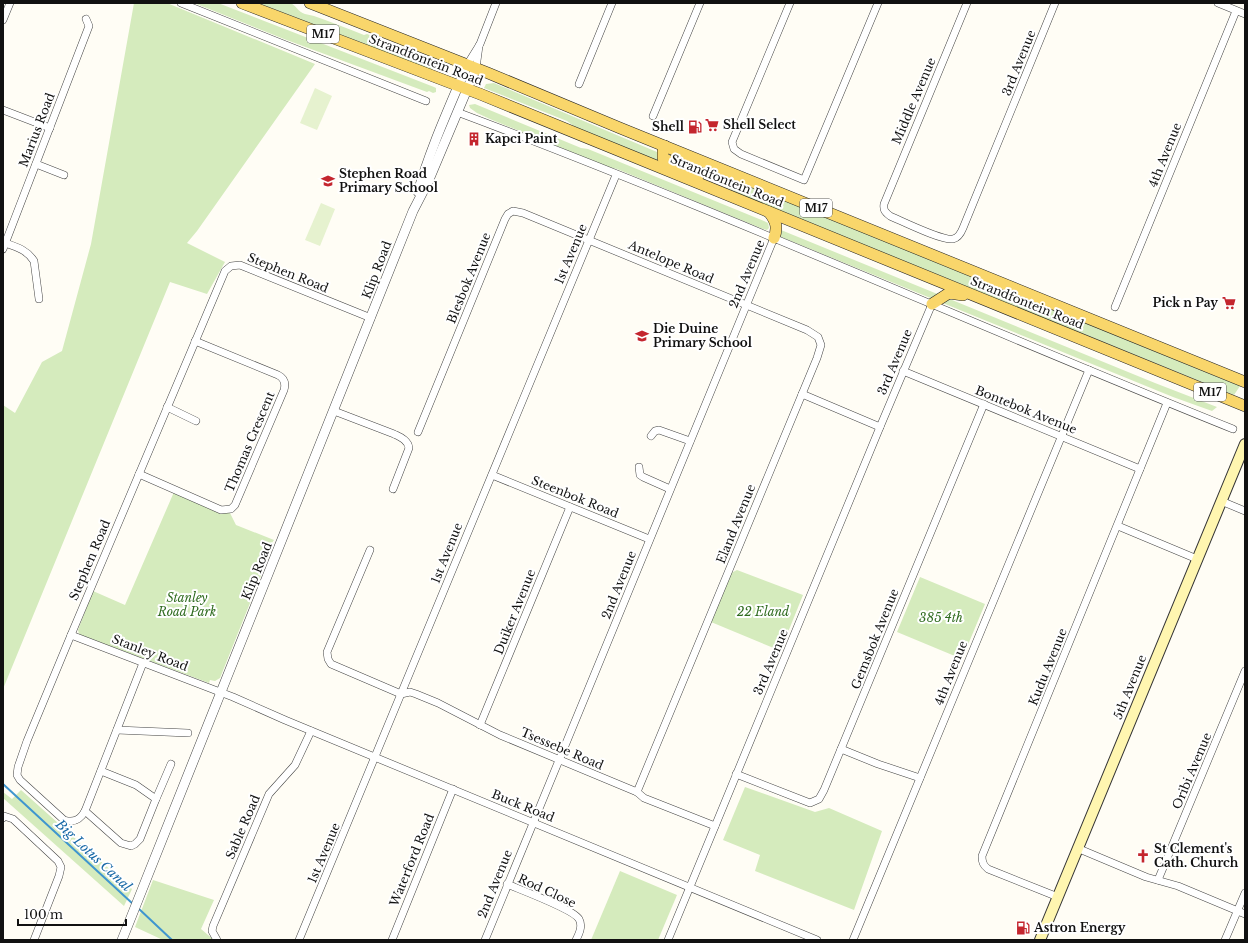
<svg xmlns="http://www.w3.org/2000/svg" width="1248" height="943" font-family="'Libre Baskerville',serif">
  <style>
    .green { fill: #d5ebbd }
    .pitch { fill: #e6f2cf }
    .lines { fill: none; stroke-linecap: round; stroke-linejoin: round }
    .stream { stroke: #3f96cf; stroke-width: 2 }
    .minor-casing { stroke: #444; stroke-width: 8 }
    .tertiary-casing { stroke: #444; stroke-width: 10 }
    .secondary-casing { stroke: #333; stroke-width: 12 }
    .primary-casing { stroke: #222; stroke-width: 12 }
    .minor { stroke: #fff; stroke-width: 7 }
    .tertiary { stroke: #fff; stroke-width: 9 }
    .secondary { stroke: #fff6b0; stroke-width: 10 }
    .primary { stroke: #f9d66b; stroke-width: 11 }
    .labels { text-anchor: middle; stroke-width: 4; stroke-linejoin: round; paint-order: stroke }
    .shield { fill: #fff; stroke: #585858; stroke-width: 1 }
    .shield-label { font-size: 11px; font-weight: bold; fill: #111 }
    .street-label { font-size: 12px; fill: #111; stroke: #fff }
    .poi-label { font-size: 12px; font-weight: bold; fill: #111; stroke: #fff; text-anchor: start }
    .park-label { font-size: 12px; font-style: italic; fill: #2f6b1f; stroke: #fff }
    .water-label { font-size: 13px; font-style: italic; fill: #1768a6; stroke: #fff }
  </style>
  <rect width="100%" height="100%" fill="#fffdf5"/>
  <g class="green">
    <path d="M134,3H167L315,64L197,231L187,243L225,262L207,294L170,282L3,689V405L15,413L42,362L62,351L91,244Z"/>
    <path d="M194,3H218L434,87L436,88V92L433,93L429,91L427,92L284,39Z"/>
    <path d="M258,3C268,3 280,1 290,3C296,5 298,12 305,14C308,15 311,15 314,16C331,22 347,28 364,35L367,34L436,60L432,70Z"/>
    <path d="M494,83L657,152V157L666,167L579,130L567,121L484,88L486,84Z"/>
    <path d="M475,104L581,148L588,149L764,221L768,223L769,228L767,230L763,229L617,169L608,167L490,119L477,113L470,108L469,105Z"/>
    <path d="M669,154L685,160L1240,386L1234,395L746,197L671,159Z"/>
    <path d="M781,230L1155,383L1217,407L1212,411L1173,397L781,237Z"/>
    <path d="M174,492L220,512L230,513L236,525L274,540L266,551L264,568L220,678L215,681L210,680L209,683L83,636L79,634L78,630L93,591L125,605Z"/>
    <path d="M737,570L803,595L782,647L776,649L711,622L731,573Z"/>
    <path d="M920,577L985,604L962,659L897,632Z"/>
    <path d="M745,787L815,812L829,808L882,831L854,910L755,871L760,855L723,840Z"/>
    <path d="M21,790L132,889L124,906L3,798V792L12,799Z"/>
    <path d="M620,871L677,895L658,940H591Z"/>
    <path d="M153,880L214,900L201,929L214,940H163L135,927Z"/>
  </g>
  <g class="pitch">
    <path d="M315,88L332,96L317,130L300,123Z"/>
    <path d="M321,203L335,209L320,246L305,240Z"/>
  </g>
  <g class="lines">
    <g class="stream">
      <path d="M3,784L133,904"/>
      <path d="M138,908L172,940"/>
    </g>
    <g class="minor-casing">
      <g id="minor">
        <path d="M181,3L426,101"/>
        <path d="M790,3L732,142L734,149L741,154L804,180L878,3"/>
        <path d="M967,3L884,204C883,210 885,212 890,216C902,221 942,241 953,239C958,238 961,233 963,228L1055,3"/>
        <path d="M1218,3L1245,14"/>
        <path d="M3,20L10,3"/>
        <path d="M467,65L480,44L496,3"/>
        <path d="M476,68L479,46"/>
        <path d="M579,84L612,3"/>
        <path d="M3,110L50,128"/>
        <path d="M457,112C719,210 974,325 1233,429"/>
        <path d="M653,116L700,3"/>
        <path d="M36,164L64,175"/>
        <path d="M5,243C17,247 27,250 34,261L39,299"/>
        <path d="M3,249L89,26L86,19"/>
        <path d="M1115,307L1236,11"/>
        <path d="M903,371L1140,469"/>
        <path d="M802,394L880,427"/>
        <path d="M167,407L196,421"/>
        <path d="M334,411L394,434C400,437 408,440 409,448L393,489"/>
        <path d="M418,432L505,219L508,214L513,211L523,213L807,330L818,337L821,345L817,358L637,792"/>
        <path d="M651,436L655,431L659,430L690,441"/>
        <path d="M639,467L640,475L643,477L670,489"/>
        <path d="M139,474L221,510L231,509L235,505L284,390C286,383 284,378 278,375L195,341"/>
        <path d="M492,475L649,539"/>
        <path d="M1221,501L1245,511"/>
        <path d="M1118,526L1197,559"/>
        <path d="M370,550L327,652L328,659L331,664L401,694L410,692L416,694L438,703L500,735L637,792L644,798L715,826"/>
        <path d="M71,635L233,697L285,720L817,940"/>
        <path d="M143,663L85,811C80,820 74,823 64,820L20,780L17,775L18,767L27,741L71,635L225,271L231,266L240,265L371,318"/>
        <path d="M480,725L570,507"/>
        <path d="M117,730L188,733"/>
        <path d="M841,749L878,764L920,778"/>
        <path d="M736,774L810,803L819,799L824,790L984,404"/>
        <path d="M156,799L171,764"/>
        <path d="M85,811L121,843L131,846L135,844L140,839L156,799L136,785L101,771"/>
        <path d="M3,818L4,816L13,819L58,861L61,867L59,876L34,940"/>
        <path d="M1077,848L1146,877L1178,886L1245,914"/>
        <path d="M1158,880L1245,671"/>
        <path d="M507,884C521,890 573,909 579,919C583,926 579,934 576,940"/>
        <path d="M1058,897L988,869C983,865 982,862 982,856L1167,403"/>
        <path d="M217,940L212,931L213,926L269,794L295,765L311,731"/>
        <path d="M299,940L616,175"/>
        <path d="M392,940L453,789"/>
        <path d="M485,940L774,238"/>
        <path d="M668,940L880,427L932,304"/>
        <path d="M853,940L1089,370"/>
        <path d="M1225,940L1245,893"/>
      </g>
    </g>
    <g class="tertiary-casing">
      <g id="tertiary">
        <path d="M418,192C430,149 450,106 467,65"/>
        <path d="M122,940L413,211L428,182L476,68"/>
      </g>
    </g>
    <g class="secondary-casing">
      <path id="secondary" d="M1040,940L1245,444"/>
    </g>
    <g class="primary-casing">
      <g id="primary">
        <path d="M242,3L480,94L1245,406"/>
        <path d="M310,3L488,73L620,128L1245,382"/>
        <path d="M665,146L663,151V158L698,176"/>
        <path d="M769,212C776,221 778,227 774,238"/>
        <path d="M932,304L949,293L963,295"/>
      </g>
    </g>
    <use href="#minor" class="minor"/>
    <use href="#tertiary" class="tertiary"/>
    <use href="#secondary" class="secondary"/>
    <use href="#primary" class="primary"/>
  </g>
  <defs>
    <g id="supermarket-bare" transform="scale(1.08)"><path d="M-6-5.5h2.5l.6 2H6L4.5 2H-2.5L-4.4-4H-6ZM-1.5 3.2a1.3 1.3 0 1 0 .1 0ZM3 3.2a1.3 1.3 0 1 0 .1 0Z" fill="#c4262e" stroke="#fff" stroke-width="2.5" paint-order="stroke"/></g>
    <g id="fuel-bare" transform="scale(1.08)"><path d="M-5.5-6h7V0h2V4h1.3V-2.5L3-4.5l.8-.8L6-3V5H2.5V1h-1V6h-7ZM-4.2-4.7v3.2H.2V-4.7Z" fill="#c4262e" stroke="#fff" stroke-width="2.5" paint-order="stroke"/></g>
    <g id="building-bare" transform="scale(1.08)"><path d="M-4-6H4V6H1V3H-1V6H-4ZM-2.5-4.3h1.7v1.8h-1.7ZM.8-4.3h1.7v1.8H.8ZM-2.5-1h1.7V.8h-1.7ZM.8-1h1.7V.8H.8Z" fill="#c4262e" stroke="#fff" stroke-width="2.5" paint-order="stroke"/></g>
    <g id="school-bare" transform="scale(1.08)"><path d="M0-5L7-2L0 1L-7-2ZM-4 1L0 2.5L4 1V4Q0 6-4 4Z" fill="#c4262e" stroke="#fff" stroke-width="2.5" paint-order="stroke"/></g>
    <g id="church-bare" transform="scale(1.08)"><path d="M-1.2-6h2.4v3.5h3.3v2.4h-3.3V6h-2.4V-.1h-3.3v-2.4h3.3Z" fill="#c4262e" stroke="#fff" stroke-width="2.5" paint-order="stroke"/></g>
  </defs>
  <g fill-rule="evenodd">
    <use href="#supermarket-bare" x="712" y="125"/>
    <use href="#fuel-bare" x="695" y="127"/>
    <use href="#building-bare" x="474" y="139"/>
    <use href="#school-bare" x="328" y="181"/>
    <use href="#supermarket-bare" x="1229" y="303"/>
    <use href="#school-bare" x="642" y="336"/>
    <use href="#church-bare" x="1143" y="856"/>
    <use href="#fuel-bare" x="1023" y="928"/>
  </g>
  <g class="labels">
    <g class="shield">
      <rect x="307" y="25" width="32" height="18" rx="3"/>
      <rect x="800" y="199" width="32" height="18" rx="3"/>
      <rect x="1194" y="383" width="32" height="18" rx="3"/>
    </g>
    <g class="shield-label">
      <text x="323" y="38">M17</text>
      <text x="816" y="212">M17</text>
      <text x="1210" y="396">M17</text>
    </g>
    <g class="street-label">
      <text transform="translate(426 60) rotate(21)" y="4">Strandfontein Road</text>
      <text transform="translate(1019 63) rotate(-68)" y="4">3rd Avenue</text>
      <text transform="translate(914 101) rotate(-67)" y="4">Middle Avenue</text>
      <text transform="translate(37 130) rotate(-69)" y="4">Marius Road</text>
      <text transform="translate(1165 155) rotate(-68)" y="4">4th Avenue</text>
      <text transform="translate(727 181) rotate(22)" y="4">Strandfontein Road</text>
      <text transform="translate(571 254) rotate(-67)" y="4">1st Avenue</text>
      <text transform="translate(671 262) rotate(23)" y="4">Antelope Road</text>
      <text transform="translate(377 270) rotate(-69)" y="4">Klip Road</text>
      <text transform="translate(288 273) rotate(22)" y="4">Stephen Road</text>
      <text transform="translate(747 274) rotate(-67)" y="4">2nd Avenue</text>
      <text transform="translate(469 278) rotate(-68)" y="4">Blesbok Avenue</text>
      <text transform="translate(1027 303) rotate(22)" y="4">Strandfontein Road</text>
      <text transform="translate(895 362) rotate(-67)" y="4">3rd Avenue</text>
      <text transform="translate(1026 410) rotate(22)" y="4">Bontebok Avenue</text>
      <text transform="translate(250 442) rotate(-67)" y="4">Thomas Crescent</text>
      <text transform="translate(575 497) rotate(22)" y="4">Steenbok Road</text>
      <text transform="translate(736 524) rotate(-68)" y="4">Eland Avenue</text>
      <text transform="translate(447 553) rotate(-68)" y="4">1st Avenue</text>
      <text transform="translate(90 560) rotate(-67)" y="4">Stephen Road</text>
      <text transform="translate(257 571) rotate(-68)" y="4">Klip Road</text>
      <text transform="translate(619 585) rotate(-68)" y="4">2nd Avenue</text>
      <text transform="translate(515 612) rotate(-68)" y="4">Duiker Avenue</text>
      <text transform="translate(875 639) rotate(-68)" y="4">Gemsbok Avenue</text>
      <text transform="translate(150 653) rotate(21)" y="4">Stanley Road</text>
      <text transform="translate(771 662) rotate(-67)" y="4">3rd Avenue</text>
      <text transform="translate(1048 667) rotate(-68)" y="4">Kudu Avenue</text>
      <text transform="translate(951 673) rotate(-68)" y="4">4th Avenue</text>
      <text transform="translate(1130 687) rotate(-68)" y="4">5th Avenue</text>
      <text transform="translate(562 749) rotate(23)" y="4">Tsessebe Road</text>
      <text transform="translate(1192 771) rotate(-67)" y="4">Oribi Avenue</text>
      <text transform="translate(523 806) rotate(22)" y="4">Buck Road</text>
      <text transform="translate(243 827) rotate(-67)" y="4">Sable Road</text>
      <text transform="translate(324 853) rotate(-67)" y="4">1st Avenue</text>
      <text transform="translate(412 860) rotate(-68)" y="4">Waterford Road</text>
      <text transform="translate(495 884) rotate(-68)" y="4">2nd Avenue</text>
      <text transform="translate(547 891) rotate(25)" y="4">Rod Close</text>
    </g>
    <g class="poi-label">
      <text x="723" y="129">Shell Select</text>
      <text x="684" y="131" text-anchor="end">Shell</text>
      <text x="485" y="143">Kapci Paint</text>
      <text x="339" y="178">Stephen Road<tspan x="339" dy="14">Primary School</tspan></text>
      <text x="1218" y="307" text-anchor="end">Pick n Pay</text>
      <text x="653" y="333">Die Duine<tspan x="653" dy="14">Primary School</tspan></text>
      <text x="1154" y="853">St Clement's<tspan x="1154" dy="14">Cath. Church</tspan></text>
      <text x="1034" y="932">Astron Energy</text>
    </g>
    <g class="park-label">
      <text x="187" y="602">Stanley<tspan x="187" dy="14">Road Park</tspan></text>
      <text x="763" y="616">22 Eland</text>
      <text x="941" y="622">385 4th</text>
    </g>
    <g class="water-label">
      <text transform="translate(94 855) rotate(43)" y="5">Big Lotus Canal</text>
    </g>
  </g>
  <rect width="1248" height="943" fill="none" stroke="#111111" stroke-width="8"/>
  <path d="M18 919v6h108v-6" fill="none" stroke="#111111" stroke-width="2"/>
  <text x="24" y="919" font-size="12" fill="#111111" stroke="#ffffff" stroke-width="3" paint-order="stroke">100 m</text>
</svg>
